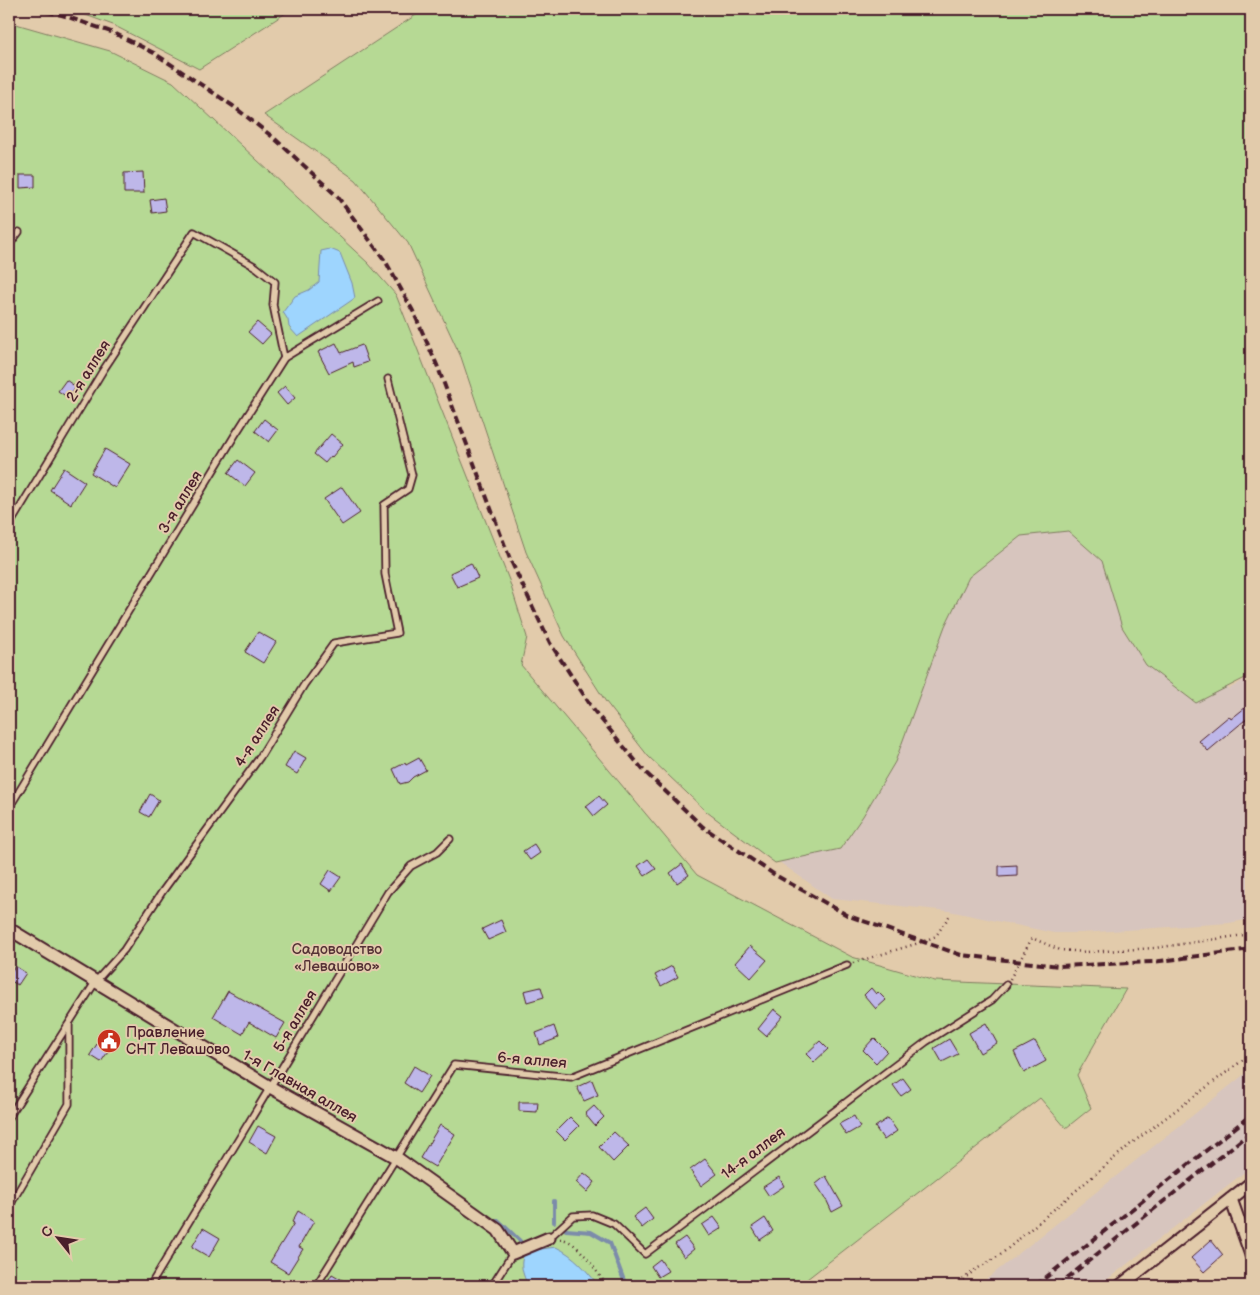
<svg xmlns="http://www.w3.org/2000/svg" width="1260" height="1295" font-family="'Balsamiq Sans',sans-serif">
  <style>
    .built { fill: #d7c5be }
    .green { fill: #b6d994; stroke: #807c60 }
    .water { fill: #9ed5fe; stroke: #7c8caa }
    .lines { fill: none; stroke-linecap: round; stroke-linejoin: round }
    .stream { stroke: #7c8caa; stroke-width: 4 }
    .building { fill: #beb7e9; stroke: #4a1f2b }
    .lane-casing { stroke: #4a1f2b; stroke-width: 9 }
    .street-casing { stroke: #4a1f2b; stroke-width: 15 }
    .path { stroke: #4a1f2b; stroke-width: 2.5; stroke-dasharray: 1 4; stroke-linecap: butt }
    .lane { stroke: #e2cbab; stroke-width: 5.5 }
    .street { stroke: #e2cbab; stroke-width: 11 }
    .rail { stroke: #4a1f2b; stroke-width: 4; stroke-dasharray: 8 4; stroke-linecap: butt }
    .labels { text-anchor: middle; stroke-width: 4; stroke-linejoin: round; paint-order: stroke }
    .street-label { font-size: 15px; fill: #4a1f2b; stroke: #e2cbab }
    .park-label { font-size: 15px; fill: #553236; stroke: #e2cbab }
    .poi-label { font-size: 15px; fill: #4a1f2b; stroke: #e2cbab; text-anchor: start }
  </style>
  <rect width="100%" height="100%" fill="#e2cbab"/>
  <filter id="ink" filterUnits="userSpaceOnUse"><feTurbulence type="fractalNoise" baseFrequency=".02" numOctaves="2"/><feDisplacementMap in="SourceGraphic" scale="10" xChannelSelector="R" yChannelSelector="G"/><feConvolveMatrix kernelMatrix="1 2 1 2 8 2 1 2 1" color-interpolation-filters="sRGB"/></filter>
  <g filter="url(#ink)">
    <g class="built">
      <path d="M1073,522L1229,689L1251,676V919L1229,923L1081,933H1054L949,911L832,899L745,838L977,540Z"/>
      <path d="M1251,1069V1167L1099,1286H978Z"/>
    </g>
    <g class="green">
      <path d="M69,9H292L199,69L113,25Z"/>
      <path d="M425,9H1251V675L1196,703L1146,665L1122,627L1102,561L1068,531L1021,536L969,577L945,626L895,762L863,816L840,849L775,863L707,812L648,756L606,702L564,636L526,552L461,357L408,243L356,180L264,115Z"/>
      <path d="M9,22L110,51L173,82L368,263L396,295L509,580L527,637L521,665L697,875L852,957L935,981L1126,989L1077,1075L1091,1108L1066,1128L1040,1098L798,1286H9Z"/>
    </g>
    <g class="water">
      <path d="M330,249L340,253L352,283L355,298L298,337L289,327L288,320L283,312L295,296L309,290L319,282L321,251Z"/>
      <path d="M556,1247C575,1256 586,1270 599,1286H528C523,1274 518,1263 526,1251Z"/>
    </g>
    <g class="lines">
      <g class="stream">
        <path d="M554,1201V1222"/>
        <path d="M498,1220L520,1241"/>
        <path d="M566,1230L591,1232L610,1243L626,1286"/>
      </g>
    </g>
    <g class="building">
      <path d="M143,172L144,193H124V173Z"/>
      <path d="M20,175H35V187L20,188Z"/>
      <path d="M164,198L166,211L152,213L150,200Z"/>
      <path d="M257,322L271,334L262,344L248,332Z"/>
      <path d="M336,343L341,353L362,345L368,362L354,367L353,362L329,373L318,352Z"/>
      <path d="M66,380L76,387L69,398L58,391Z"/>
      <path d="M285,386L295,398L287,405L277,393Z"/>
      <path d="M264,419L278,430L269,442L255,431Z"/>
      <path d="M331,434L343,444L332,457L331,456L325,463L314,454Z"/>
      <path d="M105,449L130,464L115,488L91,473Z"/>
      <path d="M238,460L255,473L245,486L228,473Z"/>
      <path d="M64,468L85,482L71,504L50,490Z"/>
      <path d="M342,487L360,513L342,525L324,499Z"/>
      <path d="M471,563L478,578L457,587L450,573Z"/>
      <path d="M258,632L276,642L263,663L245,652Z"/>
      <path d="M1251,703V715L1208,751L1199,741L1229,716L1231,719Z"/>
      <path d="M294,751L306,758L297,774L285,767Z"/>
      <path d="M419,758L426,770L413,777L408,782L400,784L393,769L405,763L406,765Z"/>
      <path d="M150,794L159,800L149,817L140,812Z"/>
      <path d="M599,796L607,805L594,816L586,806Z"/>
      <path d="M534,844L540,853L530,860L523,851Z"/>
      <path d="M648,859L656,869L645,876L638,866Z"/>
      <path d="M682,864L689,875L677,883L670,873Z"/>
      <path d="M1017,865V876L999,877V866Z"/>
      <path d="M330,870L341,877L331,891L321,884Z"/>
      <path d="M501,920L506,932L488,940L482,929Z"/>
      <path d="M750,946L767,960L751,978L735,963Z"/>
      <path d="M15,966L26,973L18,985L9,980V975Z"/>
      <path d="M672,966L678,977L661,986L655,975Z"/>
      <path d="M541,987L544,997L527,1002L524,991Z"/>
      <path d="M871,988L876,994L878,992L886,1000L876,1009L864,995Z"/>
      <path d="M228,991L285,1023L276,1038L249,1022L242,1034L213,1017Z"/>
      <path d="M774,1009L783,1016L766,1036L758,1029Z"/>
      <path d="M986,1023L997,1043L980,1053L969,1033Z"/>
      <path d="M554,1026L558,1038L540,1045L536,1033Z"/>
      <path d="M104,1033L115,1041L101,1062L90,1055Z"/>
      <path d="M874,1038L887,1051L876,1063L863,1050Z"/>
      <path d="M949,1039L958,1054L942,1062L934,1048Z"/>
      <path d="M820,1041L828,1049L814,1062L806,1054Z"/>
      <path d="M1035,1041L1046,1061L1024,1073L1014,1052Z"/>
      <path d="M414,1066L430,1076L419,1093L404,1083Z"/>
      <path d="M903,1078L911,1089L901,1096L893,1085Z"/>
      <path d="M592,1080L598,1095L584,1101L577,1087Z"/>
      <path d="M519,1102H538L537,1112L519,1111Z"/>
      <path d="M594,1106L604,1117L595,1126L585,1114Z"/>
      <path d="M854,1116L860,1127L846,1135L839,1124Z"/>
      <path d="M570,1117L579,1126L565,1140L556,1131Z"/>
      <path d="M888,1118L897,1131L884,1140L875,1127Z"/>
      <path d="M440,1125L455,1134L435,1167L420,1158Z"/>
      <path d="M258,1126L276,1136L267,1153L249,1142Z"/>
      <path d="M614,1132L629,1146L613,1162L599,1147Z"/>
      <path d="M705,1159L717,1174L701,1186L690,1170Z"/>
      <path d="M584,1173L595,1182L587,1192L576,1182Z"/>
      <path d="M826,1176L843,1206L832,1212L826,1199L816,1184Z"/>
      <path d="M779,1177L784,1186L769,1196L763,1187Z"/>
      <path d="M645,1208L653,1219L642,1228L633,1217Z"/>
      <path d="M298,1211L314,1221L299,1247L303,1249L288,1273L270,1262L294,1223L292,1222Z"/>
      <path d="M714,1217L722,1228L709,1236L702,1225Z"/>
      <path d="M765,1218L773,1231L760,1240L752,1227Z"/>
      <path d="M203,1228L220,1238L209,1257L192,1247Z"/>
      <path d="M685,1237L694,1249L684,1257L675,1244Z"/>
      <path d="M1211,1240L1223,1255L1204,1272L1191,1258Z"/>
      <path d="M660,1259L668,1271L658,1277L651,1266Z"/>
      <path d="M332,1274L353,1286H325Z"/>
    </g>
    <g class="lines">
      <g class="lane-casing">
        <g id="lane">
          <path d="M9,245L19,232"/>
          <path d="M284,358L378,301"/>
          <path d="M9,526L102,372L194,232L256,267L275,282L273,305L284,358L235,435L9,808"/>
          <path d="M9,1117L96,981L124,950L162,892L260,757L304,685L334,643L397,633L385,574L384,505L408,489L412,475L388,379"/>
          <path d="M9,1207L69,1104V1025"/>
          <path d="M549,1238L573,1216L592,1215L614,1224L645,1254L926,1042L992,1000L1006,985"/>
          <path d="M150,1286L388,892L411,866L437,852L450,839"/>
          <path d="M316,1286L454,1065L571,1077L847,965"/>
          <path d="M492,1286L513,1253"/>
        </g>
      </g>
      <g class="street-casing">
        <g id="street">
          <path d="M9,929L270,1087L397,1158L498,1230L513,1253L549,1238"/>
          <path d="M1231,1199L1251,1255"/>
          <path d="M1120,1286L1251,1183"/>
        </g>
      </g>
      <g class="path">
        <path d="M853,963L922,942L936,936L950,915"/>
        <path d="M1010,979L1032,938L1060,950L1086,952L1155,948L1251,934"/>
        <path d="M560,1239C578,1239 597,1273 607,1286"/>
        <path d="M955,1286L975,1270L999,1256L1132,1143L1251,1054"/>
      </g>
      <use href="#lane" class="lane"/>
      <use href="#street" class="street"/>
      <g class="rail">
        <path d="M35,9L62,15L114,33L154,53L233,106L274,138L337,196L386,262L413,311L437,365L510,559L550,643L595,712L644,771L703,827L775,875L849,916L961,955L1059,966L1153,962L1251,949"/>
        <path d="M1035,1286L1251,1115"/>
        <path d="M1057,1286L1251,1132"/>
      </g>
    </g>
  </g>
  <defs>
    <g id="civic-disc" transform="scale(1.25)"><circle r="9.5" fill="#c8321e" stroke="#e2cbab"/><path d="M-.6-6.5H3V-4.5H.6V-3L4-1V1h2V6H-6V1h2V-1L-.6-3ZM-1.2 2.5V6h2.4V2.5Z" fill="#fff"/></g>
  </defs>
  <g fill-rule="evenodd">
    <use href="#civic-disc" x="109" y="1041"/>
  </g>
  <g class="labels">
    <g class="street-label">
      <text transform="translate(88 371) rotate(-58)" y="5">2-я аллея</text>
      <text transform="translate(180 502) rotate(-59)" y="5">3-я аллея</text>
      <text transform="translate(257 736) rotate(-57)" y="5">4-я аллея</text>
      <text transform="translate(295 1021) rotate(-59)" y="5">5-я аллея</text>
      <text transform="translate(532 1060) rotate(5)" y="5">6-я аллея</text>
      <text transform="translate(300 1086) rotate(30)" y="5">1-я Главная аллея</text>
      <text transform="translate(753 1153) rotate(-37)" y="5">14-я аллея</text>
    </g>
    <g class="park-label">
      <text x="337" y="954">Садоводство<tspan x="337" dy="17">«Левашово»</tspan></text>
    </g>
    <g class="poi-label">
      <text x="126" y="1037">Правление<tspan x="126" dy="17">СНТ Левашово</tspan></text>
    </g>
  </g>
  <rect width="1260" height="1295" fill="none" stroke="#e2cbab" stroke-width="30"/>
  <rect x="15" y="15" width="1230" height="1265" fill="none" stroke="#4a1f2b" stroke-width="2" filter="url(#ink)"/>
  <g transform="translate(58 1238) rotate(300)" stroke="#e2cbab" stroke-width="4" paint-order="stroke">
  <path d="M0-4L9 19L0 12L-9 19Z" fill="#4a1f2b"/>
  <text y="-8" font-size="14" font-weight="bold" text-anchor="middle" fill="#4a1f2b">С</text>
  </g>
</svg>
